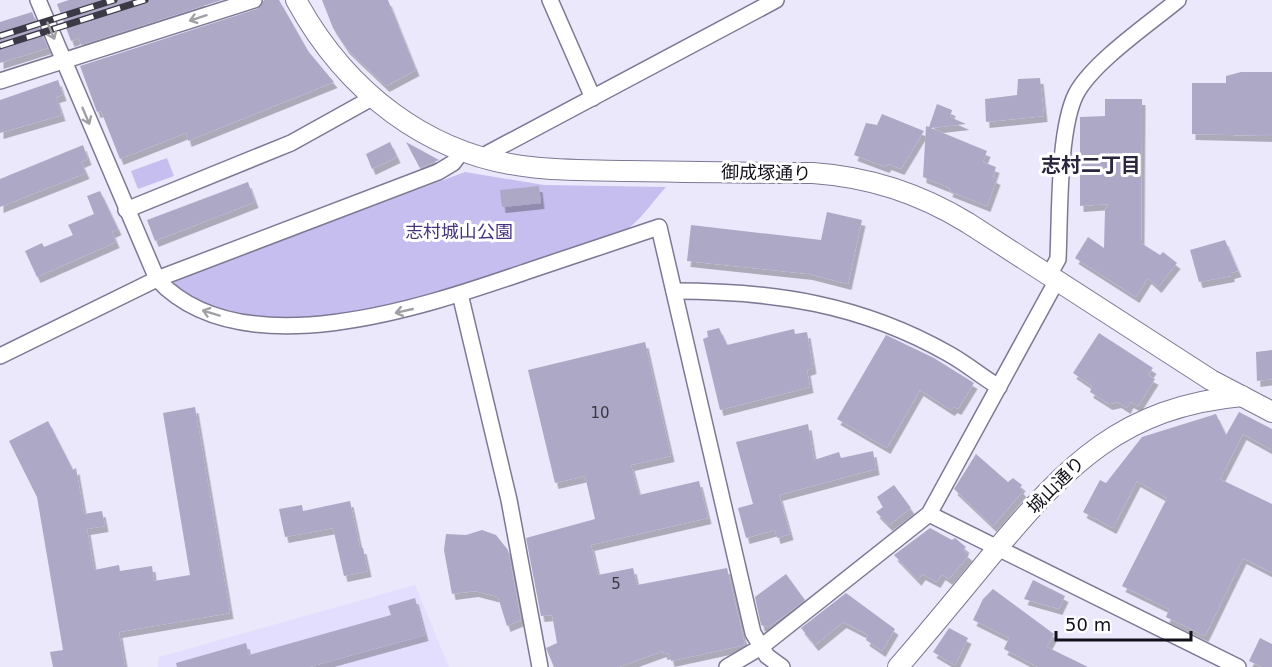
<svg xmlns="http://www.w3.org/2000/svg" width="1272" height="667" font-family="'DejaVu Sans','Noto Sans JP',sans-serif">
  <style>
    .built { fill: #e3defd }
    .green { fill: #c6beef }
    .building { fill: #ada8c6; filter: url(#shadow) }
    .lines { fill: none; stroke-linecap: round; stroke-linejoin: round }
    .minor-casing { stroke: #7d7894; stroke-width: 18 }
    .tertiary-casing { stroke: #7d7894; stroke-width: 22 }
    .minor { stroke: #fff; stroke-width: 15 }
    .tertiary { stroke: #fff; stroke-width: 20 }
    .rail-casing { stroke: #3b3945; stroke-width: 7 }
    .rail { stroke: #fff; stroke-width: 4.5; stroke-dasharray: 14; stroke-linecap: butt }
    .oneway { stroke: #a09fa4 }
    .labels { text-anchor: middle; stroke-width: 6; stroke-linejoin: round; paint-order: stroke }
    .number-label { font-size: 15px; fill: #393646 }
    .street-label { font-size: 18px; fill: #12101b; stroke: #fff }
    .park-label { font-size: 18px; fill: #48337e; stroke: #fff }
    .neighbourhood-label { font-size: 20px; font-weight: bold; fill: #2b263d; stroke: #fff }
  </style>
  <defs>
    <filter id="shadow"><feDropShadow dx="3.5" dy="6" stdDeviation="0" flood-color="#0004"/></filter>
  </defs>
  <rect width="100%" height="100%" fill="#ebe8fb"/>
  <path class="built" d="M415,585L449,667H158L159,657Z"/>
  <g class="green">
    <path d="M167,158L174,176L138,189L131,171Z"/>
    <path d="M465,172L544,185L666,187C654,200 643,217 629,228C618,237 564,250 547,256C432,298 289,353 173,288L175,280Z"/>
  </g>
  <g class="building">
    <path d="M69,0H222L81,45L79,38L71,41L57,4Z"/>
    <path d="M264,0H279L308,51L334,82L188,141L186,133L120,159L101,111L97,112L80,66L257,9Z"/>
    <path d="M322,0H388L416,70L386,86L346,48L333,28Z"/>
    <path d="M32,12L48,48L0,63V22Z"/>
    <path d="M1241,72H1272V136L1192,134V83H1226V76Z"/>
    <path d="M1040,78L1044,116L986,122L985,99L1017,95L1018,79Z"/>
    <path d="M58,80L63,95L56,97L62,115L0,133V100Z"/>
    <path d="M1105,99H1142L1141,243L1160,255L1163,252L1177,263L1158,287L1148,278L1136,297L1075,258L1088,237L1104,248L1105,210L1108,204L1080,206V117L1105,116Z"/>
    <path d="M937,104L952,110L950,117L966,124L931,128L987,151L983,162L996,167L993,177L997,179L987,206L949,191L950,188L923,177L926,126L929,127Z"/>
    <path d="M882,114L924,131L901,169L888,164L886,167L854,155L866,123L877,125Z"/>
    <path d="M390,142L397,157L372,169L366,154Z"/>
    <path d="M406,142L439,160L420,168Z"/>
    <path d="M83,145L88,159L81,162L86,173L0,207V179Z"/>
    <path d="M248,182L255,202L155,241L147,220Z"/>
    <path d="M539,186L541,203L502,207L500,190Z"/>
    <path d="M100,191L118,229L112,232L116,242L37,277L25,251L42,243L44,247L73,235L68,225L94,214L87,196Z"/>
    <path d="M827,212L862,220L848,284L809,274L687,261L691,225L821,240Z"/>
    <path d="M1225,240L1238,271L1231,273V276L1199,282L1190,250Z"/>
    <path d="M719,328L727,345L794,329L795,334L807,332L813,368L807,370L810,387L720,410L703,339L708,337L707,331Z"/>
    <path d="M1099,333L1153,368L1148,375L1155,379L1138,406L1130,402L1127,408L1118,402L1109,404L1090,392L1092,386L1073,373Z"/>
    <path d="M886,335L934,358L974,383L958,409L954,407L951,410L920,390L887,448L837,419Z"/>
    <path d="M645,342L671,456L631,465L639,495L699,481L708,518L591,545L598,575L633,568L637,585L727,568L745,645L671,661L669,653L664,654L663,651L619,667H554L546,648L557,643L552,615L541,616L526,538L595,519L585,476L555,483L528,370Z"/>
    <path d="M1272,350V379L1257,381L1256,352Z"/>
    <path d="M195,407L230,613L119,632L125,667H53L50,652L63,650L37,497L9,441L48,421L73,470L76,468L84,514L102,511L105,526L87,529L94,570L119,565L120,571L152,566L154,581L190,575L163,413Z"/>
    <path d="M1239,412L1272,429V450L1243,434L1220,479L1272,504V573L1243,558L1205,636L1166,617L1169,609L1122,586L1167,498L1137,481L1113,528L1083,512L1100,480L1106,483L1142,437L1216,414L1226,435Z"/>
    <path d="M808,424L814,460L839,452L841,458L873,451L876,469L779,495L790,534L777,538L775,530L746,538L738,508L753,504L736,442Z"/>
    <path d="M976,454L1008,482L1013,478L1022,485L1020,488L1023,491L993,526L954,489Z"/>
    <path d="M894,485L911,508L889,525L876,512L883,507L877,497Z"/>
    <path d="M350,501L360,548H363L368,571L344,576L333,528L285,537L279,509L302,505L303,511Z"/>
    <path d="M930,528L952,540L955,538L966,547L963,550L969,555L949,579L942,574L937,582L922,574L918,580L894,555Z"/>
    <path d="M482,530L496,535L508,550L521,620L507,626L498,597L475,591L452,594L444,550L446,534L466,535Z"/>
    <path d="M786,574L805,600L769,627L761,625L755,597Z"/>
    <path d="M1033,580L1065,596L1059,609L1024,599Z"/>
    <path d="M993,589L1054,634L1047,647L1088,667H1038L1004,649L1009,638L973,620L983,599Z"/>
    <path d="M846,593L895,629L882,651L866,640L868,635L843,622L815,645L801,628Z"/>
    <path d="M415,598L425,635L309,667H177L176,663L246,643L249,655L391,615L388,606Z"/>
    <path d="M949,628L968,638L955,665L933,652Z"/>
    <path d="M1260,638L1272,644V667H1262L1249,661Z"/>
  </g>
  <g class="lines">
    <g class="minor-casing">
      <g id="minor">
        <path d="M38,0L157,279C241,370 426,306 525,272C570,257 614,242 659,227L753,633L767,656L782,667"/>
        <path d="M550,0L593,98"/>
        <path d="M0,81L254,0"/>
        <path d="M481,157L776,0"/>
        <path d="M126,210L291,143L372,98"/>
        <path d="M1049,275L1058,259C1060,216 1058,130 1076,94C1093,62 1149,24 1178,0"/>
        <path d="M674,291C774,291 861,304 949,354C967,364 982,377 999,387"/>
        <path d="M460,294L509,500L540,667"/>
        <path d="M0,356L157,279L438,172L453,163L462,151"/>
        <path d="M929,514L1238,667"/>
        <path d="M727,667L761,647L929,514L1057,280"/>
      </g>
    </g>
    <g class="tertiary-casing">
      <g id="tertiary">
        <path d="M296,0C345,90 427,156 531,167C562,171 594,170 626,171C688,172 751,173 813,173C870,177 919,193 968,223L1211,380L1272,412"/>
        <path d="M898,667C931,629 963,590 995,551C1068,464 1123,407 1242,396"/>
      </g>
    </g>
    <use href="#minor" class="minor"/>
    <use href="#tertiary" class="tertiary"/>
    <g class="rail-casing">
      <g id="rail">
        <path d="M0,36L114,0"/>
        <path d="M0,46L145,0"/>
      </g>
    </g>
    <use href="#rail" class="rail"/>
  </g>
  <defs><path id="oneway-shaft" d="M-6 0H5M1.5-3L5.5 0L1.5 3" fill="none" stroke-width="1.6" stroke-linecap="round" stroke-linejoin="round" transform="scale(1.5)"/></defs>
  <g class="oneway">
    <use href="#oneway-shaft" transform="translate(198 18) rotate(162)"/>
    <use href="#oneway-shaft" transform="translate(51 31) rotate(67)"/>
    <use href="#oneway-shaft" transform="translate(86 116) rotate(67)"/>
    <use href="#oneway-shaft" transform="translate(404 311) rotate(167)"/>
    <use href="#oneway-shaft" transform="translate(211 313) rotate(-163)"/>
  </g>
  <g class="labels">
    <g class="number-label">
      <text x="600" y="418">10</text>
      <text x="616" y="589">5</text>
    </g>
    <g class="street-label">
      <text transform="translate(766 173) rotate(1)" y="6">御成塚通り</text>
      <text transform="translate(1056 485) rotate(-45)" y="6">城山通り</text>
    </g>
    <g class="park-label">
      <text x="459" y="238">志村城山公園</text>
    </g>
    <g class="neighbourhood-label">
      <text x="1091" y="172">志村二丁目</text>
    </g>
  </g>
  <path d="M1056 631v9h135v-9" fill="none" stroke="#12101b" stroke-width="3"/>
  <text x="1065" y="631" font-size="18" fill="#12101b" stroke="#ffffff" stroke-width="4.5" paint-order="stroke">50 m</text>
</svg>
